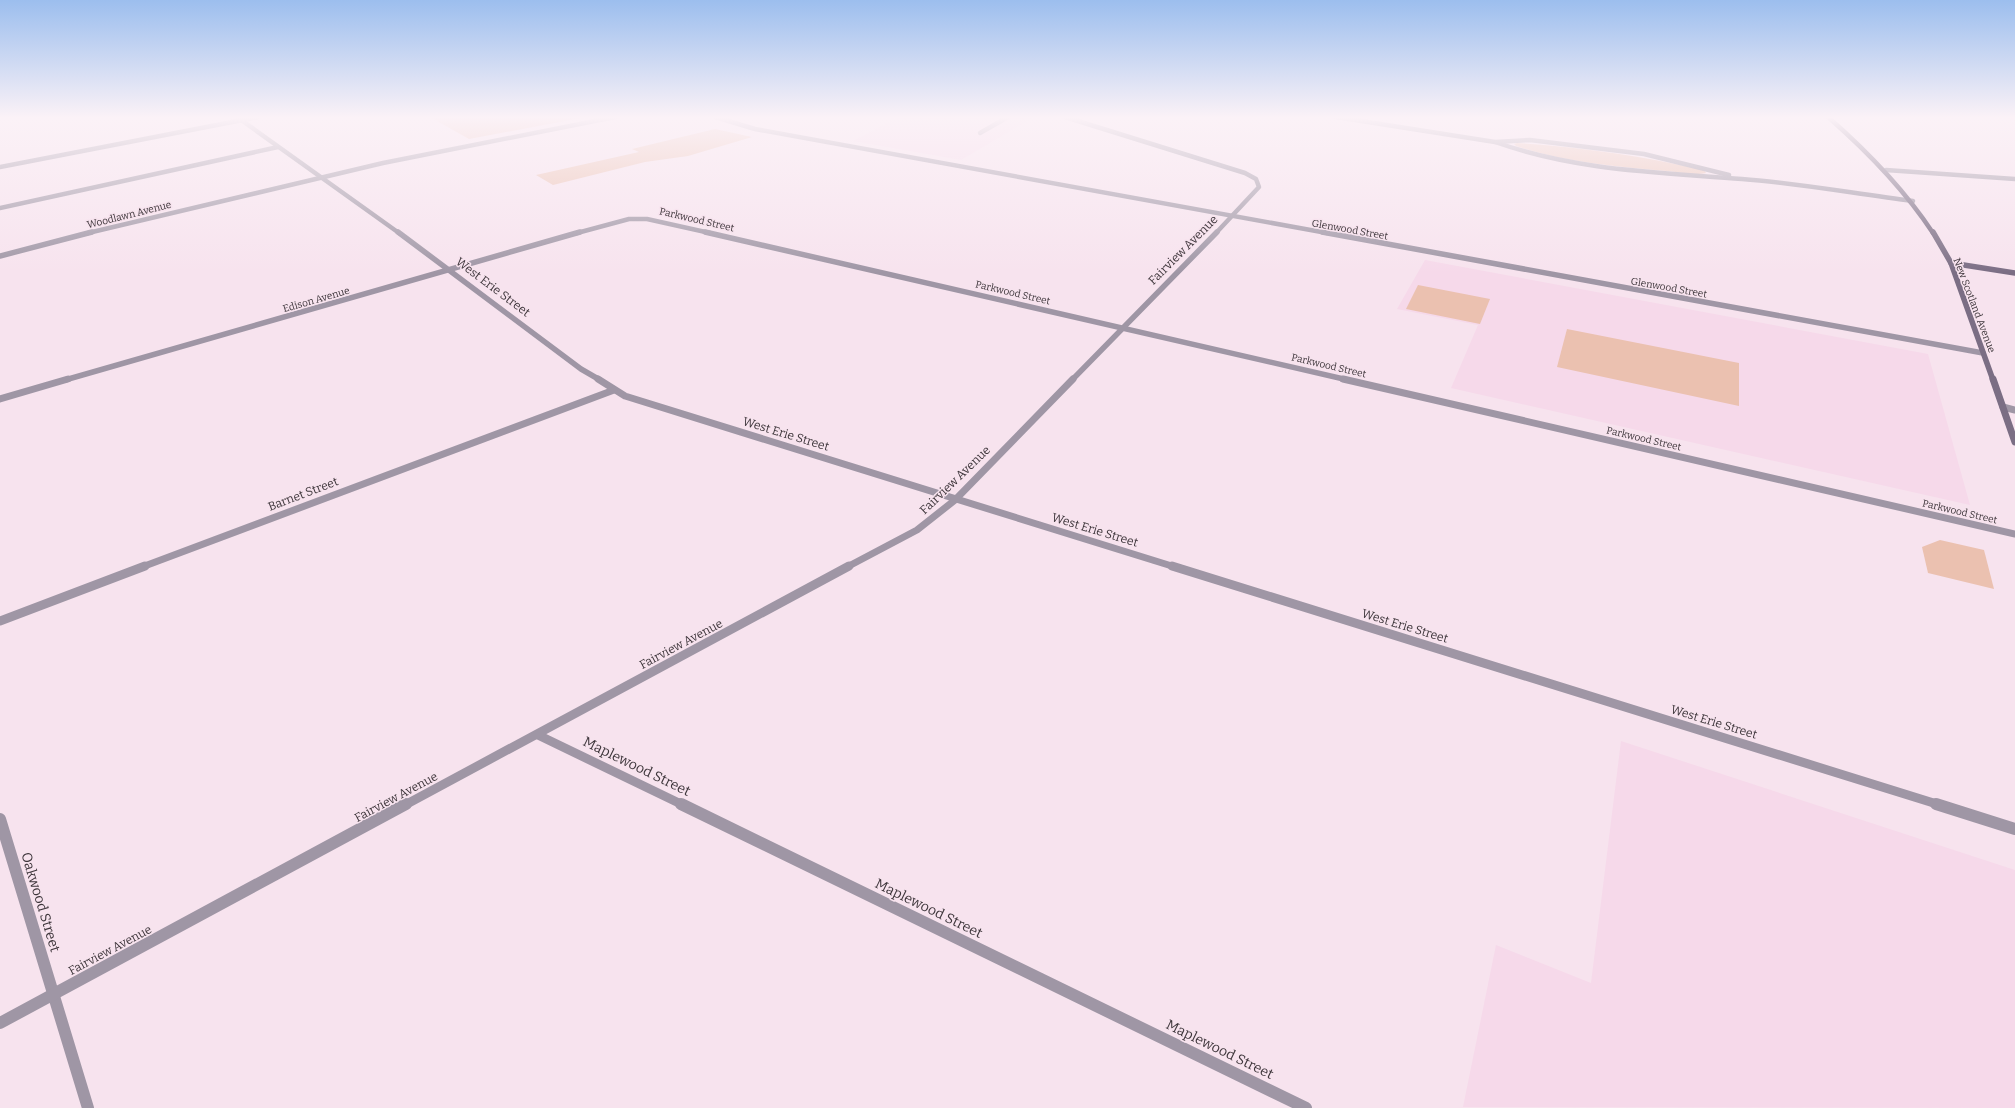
<svg xmlns="http://www.w3.org/2000/svg" width="2015" height="1108" font-family="Bitter,serif">
  <style>
    .built { fill: #f6d9ea }
    .green { fill: #ebc1b0 }
    .lines { fill: none; stroke-linecap: round; stroke-linejoin: round }
    .lane { stroke: #9f96a5; stroke-width: 4.5 }
    .street-far4 { stroke: #9f96a5; stroke-width: 4.5 }
    .street-far3 { stroke: #9f96a5; stroke-width: 5.5 }
    .street-far2 { stroke: #9f96a5; stroke-width: 7 }
    .street-far1 { stroke: #9f96a5; stroke-width: 9 }
    .street { stroke: #9f96a5; stroke-width: 12 }
    .secondary-far2 { stroke: #7b6e84; stroke-width: 4.5 }
    .secondary-far1 { stroke: #7b6e84; stroke-width: 5.5 }
    .secondary { stroke: #7b6e84; stroke-width: 7 }
    .labels { text-anchor: middle; stroke-width: 3; stroke-linejoin: round; paint-order: stroke }
    .far-street-label { font-size: 10px; fill: #3e363b; stroke: #f7e3ee }
    .street-label { font-size: 12px; fill: #3e363b; stroke: #f7e3ee }
    .near-street-label { font-size: 14px; fill: #3e363b; stroke: #f7e3ee }
  </style>
  <rect width="100%" height="100%" fill="#f7e3ee"/>
  <g class="built">
    <path d="M899,117H1034L961,160L853,141Z"/>
    <path d="M1425,260L1928,354L1970,505L1451,388L1478,325L1397,309Z"/>
    <path d="M1621,741L2015,870V1108L1463,1107L1496,945L1591,983Z"/>
  </g>
  <g class="green">
    <path d="M430,117H586L469,139Z"/>
    <path d="M715,129L752,137L688,156L645,162L553,185L536,175L639,152L632,149Z"/>
    <path d="M1517,143C1581,147 1641,156 1704,170L1706,173C1694,176 1679,172 1667,171C1616,167 1564,162 1516,146L1514,144Z"/>
    <path d="M1418,285L1490,299L1480,324L1406,309Z"/>
    <path d="M1567,329L1739,363V406L1557,367Z"/>
    <path d="M1940,540L1984,550L1994,589L1928,573L1922,547Z"/>
  </g>
  <g class="lines">
    <g class="lane">
      <path d="M980,133L1008,117"/>
      <path d="M0,208L278,147"/>
    </g>
    <g class="street-far4">
      <path d="M237,117L399,233"/>
      <path d="M715,117L755,129L1327,233"/>
      <path d="M1065,117L1245,173L1256,179L1259,187L1216,233"/>
      <path d="M1336,117L1495,142L1530,140L1644,154L1729,175"/>
      <path d="M1495,142C1578,171 1656,172 1742,179C1799,183 1856,194 1913,201"/>
      <path d="M0,167L258,117"/>
      <path d="M1886,170L2015,179"/>
      <path d="M88,233L383,163L615,117"/>
      <path d="M577,233L629,219H647L710,233"/>
    </g>
    <g class="street-far3">
      <path d="M398,232L581,369L600,380"/>
      <path d="M705,232L1348,380"/>
      <path d="M1322,232L1983,353"/>
      <path d="M0,256L92,232"/>
      <path d="M65,380L580,232"/>
      <path d="M1072,380L1217,232"/>
    </g>
    <g class="street-far2">
      <path d="M598,379L625,396L1175,567"/>
      <path d="M1343,379L2015,534"/>
      <path d="M0,399L68,379"/>
      <path d="M2003,407L2015,410"/>
      <path d="M142,567L614,390"/>
      <path d="M847,567L917,530L955,500L1073,379"/>
    </g>
    <g class="street-far1">
      <path d="M1172,566L1940,805"/>
      <path d="M0,621L145,566"/>
      <path d="M538,735L683,805"/>
      <path d="M405,805L849,566"/>
    </g>
    <g class="street">
      <path d="M681,804L1306,1108"/>
      <path d="M1936,804L2015,829"/>
      <path d="M0,819L88,1108"/>
      <path d="M0,1023L406,804"/>
    </g>
    <path class="secondary-far2" d="M1828,117C1868,152 1904,189 1933,233"/>
    <g class="secondary-far1">
      <path d="M1933,232L1951,263L1993,380"/>
      <path d="M1951,263L2015,273"/>
    </g>
    <path class="secondary" d="M1993,379L2015,442"/>
  </g>
  <linearGradient id="sky" x2="0" y2="1"><stop stop-color="#9cbeee"/><stop offset="0.43" stop-color="#fbf2f7"/><stop offset="1" stop-color="#fbf2f7" stop-opacity="0"/></linearGradient>
  <rect width="2015" height="273" fill="url(#sky)"/>
  <g class="labels">
    <g class="far-street-label">
      <text transform="translate(129 214) rotate(-14)" y="4">Woodlawn Avenue</text>
      <text transform="translate(697 219) rotate(13)" y="4">Parkwood Street</text>
      <text transform="translate(1350 229) rotate(10)" y="4">Glenwood Street</text>
      <text transform="translate(1669 287) rotate(10)" y="4">Glenwood Street</text>
      <text transform="translate(1013 292) rotate(13)" y="4">Parkwood Street</text>
      <text transform="translate(316 299) rotate(-16)" y="4">Edison Avenue</text>
      <text transform="translate(1975 305) rotate(69)" y="4">New Scotland Avenue</text>
      <text transform="translate(1329 365) rotate(13)" y="4">Parkwood Street</text>
      <text transform="translate(1644 438) rotate(13)" y="4">Parkwood Street</text>
      <text transform="translate(1960 511) rotate(13)" y="4">Parkwood Street</text>
    </g>
    <g class="street-label">
      <text transform="translate(1183 250) rotate(-45)" y="4">Fairview Avenue</text>
      <text transform="translate(493 287) rotate(37)" y="4">West Erie Street</text>
      <text transform="translate(786 434) rotate(17)" y="4">West Erie Street</text>
      <text transform="translate(955 480) rotate(-44)" y="4">Fairview Avenue</text>
      <text transform="translate(303 494) rotate(-21)" y="4">Barnet Street</text>
      <text transform="translate(1095 530) rotate(17)" y="4">West Erie Street</text>
      <text transform="translate(1405 626) rotate(17)" y="4">West Erie Street</text>
      <text transform="translate(681 644) rotate(-28)" y="4">Fairview Avenue</text>
      <text transform="translate(1714 722) rotate(17)" y="4">West Erie Street</text>
      <text transform="translate(396 797) rotate(-28)" y="4">Fairview Avenue</text>
      <text transform="translate(110 950) rotate(-28)" y="4">Fairview Avenue</text>
    </g>
    <g class="near-street-label">
      <text transform="translate(637 766) rotate(26)" y="5">Maplewood Street</text>
      <text transform="translate(41 902) rotate(73)" y="5">Oakwood Street</text>
      <text transform="translate(929 908) rotate(26)" y="5">Maplewood Street</text>
      <text transform="translate(1220 1049) rotate(26)" y="5">Maplewood Street</text>
    </g>
  </g>
</svg>
